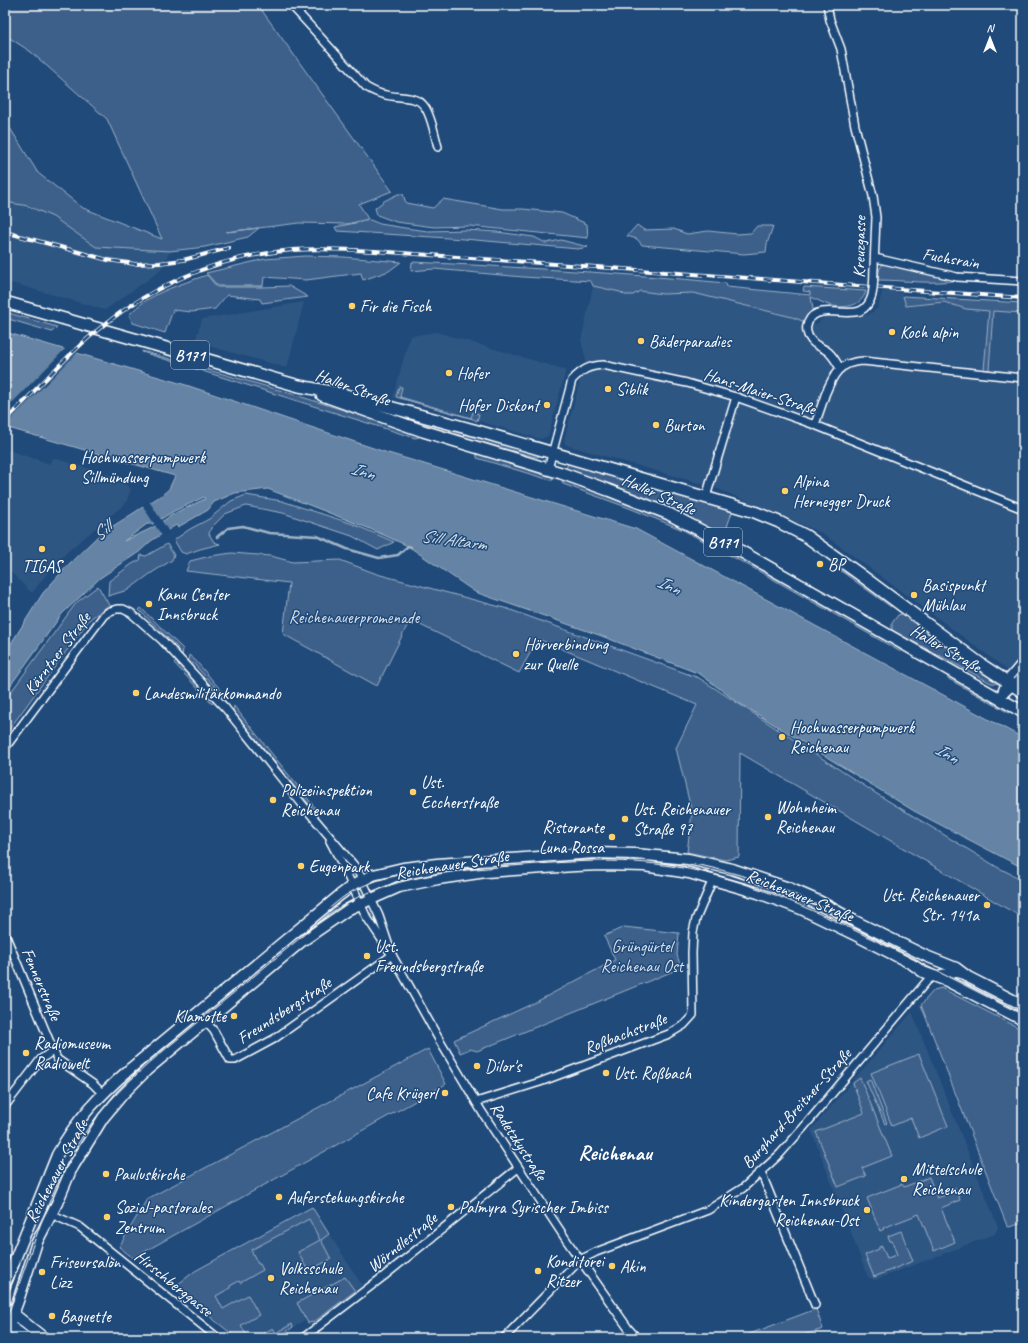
<svg xmlns="http://www.w3.org/2000/svg" width="1028" height="1343" font-family="Caveat,sans-serif">
  <style>
    .built { fill: #2e5683 }
    .green { fill: #3c618b; stroke: #9eb0c5 }
    .water { fill: #6583a4; stroke: #a3b5c8; fill-rule: evenodd }
    .pier { fill: #1f4a7a }
    .lines { fill: none; stroke-linecap: round; stroke-linejoin: round }
    .stream { stroke: #a3b5c8; stroke-width: 2.5 }
    .street-casing { stroke: #fff; stroke-width: 10 }
    .secondary-casing { stroke: #fff; stroke-width: 13 }
    .primary-casing { stroke: #fff; stroke-width: 14 }
    .street { stroke: #1f4a7a; stroke-width: 7 }
    .secondary { stroke: #1f4a7a; stroke-width: 10 }
    .primary { stroke: #1f4a7a; stroke-width: 11 }
    .tram { stroke: #fff; stroke-width: 1 }
    .rail-casing { stroke: #fff; stroke-width: 4 }
    .rail { stroke: #1f4a7a; stroke-width: 2.5; stroke-dasharray: 8; stroke-linecap: butt }
    .street-bridge-casing { stroke: #fff; stroke-width: 10; stroke-linecap: butt }
    .street-bridge { stroke: #1f4a7a; stroke-width: 7 }
    .poi-dot { fill: #ffd166; stroke: #1f4a7a; stroke-width: 1.5 }
    .labels { text-anchor: middle; stroke-width: 3; stroke-linejoin: round; paint-order: stroke }
    .shield { fill: #1f4a7a; stroke: #bcc9d7; stroke-width: 1 }
    .shield-label { font-size: 16px; font-weight: bold; fill: #fff }
    .street-label { font-size: 17px; fill: #fff; stroke: #1f4a7a }
    .poi-label { font-size: 17px; fill: #fff; stroke: #1f4a7a; text-anchor: start }
    .park-label { font-size: 17px; fill: #d8dfe8; stroke: #1f4a7a }
    .water-label { font-size: 18px; font-style: italic; fill: #d8e0e8; stroke: #1f4a7a }
    .district-label { font-size: 21px; font-weight: bold; fill: #fff; stroke: #1f4a7a }
  </style>
  <rect width="100%" height="100%" fill="#1f4a7a"/>
  <filter id="ink" filterUnits="userSpaceOnUse"><feTurbulence type="fractalNoise" baseFrequency=".025" numOctaves="2"/><feDisplacementMap in="SourceGraphic" scale="8" xChannelSelector="R" yChannelSelector="G"/><feConvolveMatrix kernelMatrix="1 2 1 2 8 2 1 2 1" color-interpolation-filters="sRGB"/></filter>
  <g filter="url(#ink)">
    <g class="built">
      <path d="M5,202L28,206L53,217L96,247L170,251L160,271L105,310L5,281Z"/>
      <path d="M593,286L620,292L625,295H633L640,291L663,294L693,293L792,317L808,323L817,324L825,316L839,312L859,315H868L878,308L883,288L902,293L906,306L944,302L966,309L1023,313V683L997,662L822,533L716,488L566,445L564,440L586,359L581,341Z"/>
      <path d="M304,302L287,368L195,342L202,319Z"/>
      <path d="M436,332L566,370L548,436L541,439L393,397L410,336Z"/>
      <path d="M5,449L50,464L53,458L118,477L131,489L126,503L67,552L49,571L32,593L5,566Z"/>
      <path d="M912,1012L998,1227L995,1234L875,1280L868,1277L811,1130Z"/>
      <path d="M312,1207L362,1285L314,1322L308,1323L306,1319L278,1338H237L173,1288L195,1271Z"/>
    </g>
    <g class="green">
      <path d="M5,5H258L392,191L359,204L368,219L347,224L299,223L226,232L259,228L248,237L205,247L170,251L96,247L53,217L28,206L5,202V120L38,173L83,208L162,239L107,119L31,52L5,35Z"/>
      <path d="M398,194H403L406,203L433,208L443,199L503,209H523L562,213L587,224L588,238L469,226L434,227L396,222L377,215L375,208L384,201Z"/>
      <path d="M370,220L380,224L405,228L428,231L467,230L497,232L534,237L546,243L561,240L588,247L578,249L464,239L337,231L335,227Z"/>
      <path d="M637,225L644,230L674,229L687,234L708,231L737,234L751,233L757,226H773L767,244L766,252L744,254L642,245L637,239L627,236Z"/>
      <path d="M305,256L344,257L401,262L389,271L363,280L361,273L306,280L264,277L263,286H218L206,273L265,259Z"/>
      <path d="M412,262C517,267 621,273 726,283L727,287L810,295V292L803,291L804,287L866,291C862,307 843,309 829,305C823,303 817,300 811,297L814,315L808,323L792,317L693,293L663,294L640,291L633,295H625L620,292L593,286L591,281L523,277L434,269L411,271Z"/>
      <path d="M885,263L958,280C932,285 905,280 878,280C879,273 878,267 885,263Z"/>
      <path d="M207,275L217,287H263L289,286L308,297L262,303L260,299L227,295L215,309L191,312L173,310L165,333L133,323L129,315C147,294 181,284 207,275Z"/>
      <path d="M903,296L1023,303V313L993,311L989,370H984L989,311L966,309L944,302L906,306Z"/>
      <path d="M5,312L57,327L52,332L5,318Z"/>
      <path d="M142,351L286,392L410,431L419,435V437L415,438L142,352Z"/>
      <path d="M399,387H402L400,397L471,418L473,412L479,414L477,421L473,419L396,397Z"/>
      <path d="M333,396L541,455L538,457L531,456L422,425L339,399Z"/>
      <path d="M477,453L554,476L553,480H550L477,458Z"/>
      <path d="M568,463L733,509L725,533L713,532L609,485L566,469Z"/>
      <path d="M563,479L653,513L682,526L743,558L902,649V651H899L755,569L683,530L629,508L563,484L562,482Z"/>
      <path d="M246,495L282,501L353,524L394,542L378,550L352,536L283,513L246,506L225,514L211,528L209,534L214,542L220,544L200,549L186,554L181,552L174,540L190,529L209,519L231,501Z"/>
      <path d="M167,544L174,555L172,560L150,574L128,590L108,596L109,581L132,564L140,560L141,555L146,556Z"/>
      <path d="M232,553L271,556L293,562L340,560L377,574L508,609L699,678L877,794L997,867L1023,880V918L740,753L739,857L725,860L687,852L692,813L676,748L697,705L538,639L519,673L410,620L377,686L283,634L289,583L186,571L190,561L210,556Z"/>
      <path d="M841,571L863,582L893,605L891,607Z"/>
      <path d="M98,586L109,605L90,619L5,735V700L76,603Z"/>
      <path d="M141,608L183,649L182,657L177,652V647L139,610Z"/>
      <path d="M903,614H906L1000,684L991,683L895,632L892,630V623L898,615Z"/>
      <path d="M189,655L196,661L225,695H220L217,693L215,687L194,664L188,662Z"/>
      <path d="M177,662L215,701L212,704L174,663Z"/>
      <path d="M949,677H953L1010,711L1009,713L947,678Z"/>
      <path d="M234,706L316,809H313L233,711Z"/>
      <path d="M624,927L679,933L677,955L681,968L477,1051L470,1049L460,1053L454,1040L536,1002L615,960L604,936Z"/>
      <path d="M941,988L1023,1030V1043L1021,1048L1023,1049V1223L1009,1227L1007,1226L921,1005L934,990Z"/>
      <path d="M428,1049L446,1084L133,1258L119,1247L147,1199Z"/>
      <path d="M919,1054L948,1126L919,1138L911,1118L892,1126L871,1073Z"/>
      <path d="M860,1078L892,1156L862,1168L866,1176L838,1187L816,1132L864,1113L853,1083Z"/>
      <path d="M870,1079L887,1123L885,1124L866,1081Z"/>
      <path d="M929,1177L937,1198L952,1193L951,1190L955,1188L960,1200L941,1208L955,1242L934,1251L919,1214L883,1228L884,1229L880,1231L867,1198L902,1184L904,1187Z"/>
      <path d="M312,1207L329,1234L321,1240L331,1259L308,1271L298,1252L320,1240L309,1219L251,1250L258,1264H260L263,1270L240,1283L239,1281L230,1286V1288L216,1296L223,1309L248,1295L259,1315L241,1325L248,1338H237L173,1288L195,1271Z"/>
      <path d="M901,1231L913,1261L874,1277L865,1255L879,1249V1247L882,1246L887,1258L897,1255L892,1241H890L888,1236Z"/>
      <path d="M345,1277L355,1291L314,1322L308,1323L297,1303Z"/>
      <path d="M816,1309L823,1329L793,1338H739Z"/>
      <path d="M292,1324L293,1327L278,1338H255L273,1328L276,1333Z"/>
    </g>
    <path class="water" d="M5,332L186,385L385,452L636,529L1023,738V868L914,811L736,701L700,674L599,635L475,592L408,546L368,528L268,489L235,493L214,502L208,510L178,527L176,525L151,541L139,552L100,578L62,614L5,693V653L43,593L69,564L99,535L162,495L169,489L175,476L5,427ZM204,497L205,499L175,513L152,528L124,541L147,524H153L172,512Z"/>
    <g class="pier">
      <path d="M66,348L78,352L5,425V410Z"/>
      <path d="M149,501L169,532L162,536L142,505Z"/>
    </g>
    <g class="lines">
      <path class="stream" d="M217,537L228,528L243,526L269,533L317,536L347,549L379,558L398,555L408,546L411,547"/>
      <g class="street-casing">
        <g id="street">
          <path d="M291,5L366,87C373,91 379,94 386,95C397,98 417,95 424,106C431,114 435,136 438,147"/>
          <path d="M827,5L830,20L841,49L855,126L873,196L876,217L874,267"/>
          <path d="M875,258L957,277L1023,281"/>
          <path d="M840,368C836,362 833,355 827,351C822,347 815,346 811,340C802,329 808,314 822,312C835,310 847,315 860,311"/>
          <path d="M815,425C818,415 822,405 825,395C833,375 839,362 863,361L1023,378"/>
          <path d="M548,469L572,380C582,370 588,366 603,365L687,383L736,397L815,425L1023,509"/>
          <path d="M706,497L736,397"/>
          <path d="M1001,697L1013,686L1023,675"/>
          <path d="M999,699L1006,681L1023,661"/>
          <path d="M5,748L104,615L110,611L117,609H123L131,613L162,640L226,709L302,804L357,869L379,916L392,955"/>
          <path d="M330,841L345,870L366,916L392,955L441,1043L482,1112L567,1241L628,1328L637,1338"/>
          <path d="M5,934L57,1059L93,1084L102,1093"/>
          <path d="M205,1021L214,1031L230,1060H235L274,1039L392,955"/>
          <path d="M476,1102L540,1082L669,1034L684,1025L693,1015L692,953L693,932L696,919L713,879"/>
          <path d="M5,1106L41,1059L54,1050"/>
          <path d="M761,1172L815,1305"/>
          <path d="M51,1214L80,1227L218,1338"/>
          <path d="M303,1338L384,1276L518,1168"/>
          <path d="M504,1338L580,1260L596,1252L708,1210L743,1188L780,1154L803,1128L927,981C938,971 950,971 963,975"/>
        </g>
      </g>
      <g class="secondary-casing">
        <g id="secondary">
          <path d="M5,1284L57,1155C77,1118 100,1095 131,1068L340,895L352,886L373,875L403,868L437,864L595,853L635,854L688,859L732,869L789,888L819,901L855,921L926,956L956,968L968,977L1023,1005"/>
          <path d="M5,1307L44,1338"/>
          <path d="M5,1322L26,1338"/>
          <path d="M5,1336L18,1301L37,1242L57,1203L71,1170L103,1118L122,1095L147,1070L301,942L349,909L399,887L438,879L486,872L575,866L602,865L644,866L689,873L758,893L801,909L855,935L912,964L923,972L947,981L1023,1020"/>
        </g>
      </g>
      <g class="primary-casing">
        <g id="primary">
          <path d="M5,302L299,386L342,394L481,432L752,511L779,522L806,536L858,573L982,665L1023,692"/>
          <path d="M322,395L423,431L561,473L608,490L669,514L742,552L1023,712"/>
        </g>
      </g>
      <use href="#street" class="street"/>
      <use href="#secondary" class="secondary"/>
      <use href="#primary" class="primary"/>
      <g class="tram">
        <path d="M694,864C745,874 795,891 840,917"/>
        <path d="M331,907C338,901 345,895 353,891C384,874 426,869 460,866"/>
        <path d="M5,1302L20,1264"/>
        <path d="M5,1322C30,1259 47,1191 84,1134C105,1102 133,1077 162,1052L329,914C377,880 441,872 498,867C553,863 609,857 664,865C733,874 796,902 858,932C914,959 968,987 1023,1015"/>
      </g>
      <g class="rail-casing">
        <g id="rail">
          <path d="M5,232L108,260L135,264L159,263L183,260L229,248"/>
          <path d="M5,421C32,394 58,365 86,340C144,288 215,256 293,250C320,248 348,250 375,251L1023,298"/>
        </g>
      </g>
      <use href="#rail" class="rail"/>
      <g class="street-bridge-casing">
        <path id="street-bridge" d="M860,311C876,303 873,283 874,267"/>
      </g>
      <use href="#street-bridge" class="street-bridge"/>
    </g>
  </g>
  <g class="poi-dot">
    <circle cx="352" cy="306" r="4"/>
    <circle cx="892" cy="332" r="4"/>
    <circle cx="641" cy="341" r="4"/>
    <circle cx="449" cy="373" r="4"/>
    <circle cx="608" cy="389" r="4"/>
    <circle cx="547" cy="405" r="4"/>
    <circle cx="656" cy="425" r="4"/>
    <circle cx="73" cy="467" r="4"/>
    <circle cx="785" cy="491" r="4"/>
    <circle cx="42" cy="549" r="4"/>
    <circle cx="820" cy="564" r="4"/>
    <circle cx="914" cy="595" r="4"/>
    <circle cx="149" cy="604" r="4"/>
    <circle cx="516" cy="654" r="4"/>
    <circle cx="136" cy="693" r="4"/>
    <circle cx="782" cy="737" r="4"/>
    <circle cx="413" cy="792" r="4"/>
    <circle cx="273" cy="800" r="4"/>
    <circle cx="768" cy="817" r="4"/>
    <circle cx="625" cy="819" r="4"/>
    <circle cx="612" cy="837" r="4"/>
    <circle cx="301" cy="866" r="4"/>
    <circle cx="987" cy="905" r="4"/>
    <circle cx="367" cy="956" r="4"/>
    <circle cx="234" cy="1016" r="4"/>
    <circle cx="26" cy="1053" r="4"/>
    <circle cx="477" cy="1066" r="4"/>
    <circle cx="606" cy="1073" r="4"/>
    <circle cx="445" cy="1093" r="4"/>
    <circle cx="106" cy="1174" r="4"/>
    <circle cx="904" cy="1179" r="4"/>
    <circle cx="279" cy="1197" r="4"/>
    <circle cx="451" cy="1207" r="4"/>
    <circle cx="867" cy="1210" r="4"/>
    <circle cx="107" cy="1217" r="4"/>
    <circle cx="612" cy="1266" r="4"/>
    <circle cx="538" cy="1271" r="4"/>
    <circle cx="42" cy="1272" r="4"/>
    <circle cx="271" cy="1278" r="4"/>
    <circle cx="52" cy="1316" r="4"/>
  </g>
  <g class="labels">
    <g class="shield">
      <rect x="171" y="341" width="38" height="28" rx="3"/>
      <rect x="704" y="528" width="38" height="28" rx="3"/>
    </g>
    <g class="shield-label">
      <text x="190" y="361">B171</text>
      <text x="723" y="548">B171</text>
    </g>
    <g class="street-label">
      <text transform="translate(859 247) rotate(-89)" y="6">Kreuzgasse</text>
      <text transform="translate(951 258) rotate(10)" y="6">Fuchsrain</text>
      <text transform="translate(353 387) rotate(20)" y="6">Haller Straße</text>
      <text transform="translate(760 391) rotate(18)" y="6">Hans-Maier-Straße</text>
      <text transform="translate(659 494) rotate(24)" y="6">Haller Straße</text>
      <text transform="translate(946 648) rotate(30)" y="6">Haller Straße</text>
      <text transform="translate(57 653) rotate(-53)" y="6">Kärntner Straße</text>
      <text transform="translate(452 864) rotate(-9)" y="6">Reichenauer Straße</text>
      <text transform="translate(800 895) rotate(22)" y="6">Reichenauer Straße</text>
      <text transform="translate(42 984) rotate(67)" y="6">Fennerstraße</text>
      <text transform="translate(284 1010) rotate(-33)" y="6">Freundsbergstraße</text>
      <text transform="translate(625 1033) rotate(-21)" y="6">Roßbachstraße</text>
      <text transform="translate(796 1108) rotate(-48)" y="6">Burghard-Breitner-Straße</text>
      <text transform="translate(519 1141) rotate(57)" y="6">Radetzkystraße</text>
      <text transform="translate(56 1171) rotate(-62)" y="6">Reichenauer Straße</text>
      <text transform="translate(402 1242) rotate(-39)" y="6">Wörndlestraße</text>
      <text transform="translate(174 1283) rotate(39)" y="6">Hirschberggasse</text>
    </g>
    <g class="poi-label">
      <text x="360" y="312">Fir die Fisch</text>
      <text x="900" y="338">Koch alpin</text>
      <text x="649" y="347">Bäderparadies</text>
      <text x="457" y="379">Hofer</text>
      <text x="616" y="395">Siblik</text>
      <text x="539" y="411" text-anchor="end">Hofer Diskont</text>
      <text x="664" y="431">Burton</text>
      <text x="81" y="463">Hochwasserpumpwerk<tspan x="81" dy="20">Sillmündung</tspan></text>
      <text x="793" y="487">Alpina<tspan x="793" dy="20">Hernegger Druck</tspan></text>
      <text x="828" y="570">BP</text>
      <text x="42" y="572" text-anchor="middle">TIGAS</text>
      <text x="922" y="591">Basispunkt<tspan x="922" dy="20">Mühlau</tspan></text>
      <text x="157" y="600">Kanu Center<tspan x="157" dy="20">Innsbruck</tspan></text>
      <text x="524" y="650">Hörverbindung<tspan x="524" dy="20">zur Quelle</tspan></text>
      <text x="144" y="699">Landesmilitärkommando</text>
      <text x="790" y="733">Hochwasserpumpwerk<tspan x="790" dy="20">Reichenau</tspan></text>
      <text x="421" y="788">Ust.<tspan x="421" dy="20">Eccherstraße</tspan></text>
      <text x="281" y="796">Polizeiinspektion<tspan x="281" dy="20">Reichenau</tspan></text>
      <text x="776" y="813">Wohnheim<tspan x="776" dy="20">Reichenau</tspan></text>
      <text x="633" y="815">Ust. Reichenauer<tspan x="633" dy="20">Straße 97</tspan></text>
      <text x="604" y="833" text-anchor="end">Ristorante<tspan x="604" dy="20">Luna Rossa</tspan></text>
      <text x="309" y="872">Eugenpark</text>
      <text x="979" y="901" text-anchor="end">Ust. Reichenauer<tspan x="979" dy="20">Str. 141a</tspan></text>
      <text x="375" y="952">Ust.<tspan x="375" dy="20">Freundsbergstraße</tspan></text>
      <text x="226" y="1022" text-anchor="end">Klamotte</text>
      <text x="34" y="1049">Radiomuseum<tspan x="34" dy="20">Radiowelt</tspan></text>
      <text x="485" y="1072">Dilor's</text>
      <text x="614" y="1079">Ust. Roßbach</text>
      <text x="437" y="1099" text-anchor="end">Cafe Krügerl</text>
      <text x="912" y="1175">Mittelschule<tspan x="912" dy="20">Reichenau</tspan></text>
      <text x="114" y="1180">Pauluskirche</text>
      <text x="287" y="1203">Auferstehungskirche</text>
      <text x="859" y="1206" text-anchor="end">Kindergarten Innsbruck<tspan x="859" dy="20">Reichenau-Ost</tspan></text>
      <text x="115" y="1213">Sozial-pastorales<tspan x="115" dy="20">Zentrum</tspan></text>
      <text x="459" y="1213">Palmyra Syrischer Imbiss</text>
      <text x="546" y="1267">Konditorei<tspan x="546" dy="20">Ritzer</tspan></text>
      <text x="50" y="1268">Friseursalon<tspan x="50" dy="20">Lizz</tspan></text>
      <text x="620" y="1272">Akin</text>
      <text x="279" y="1274">Volksschule<tspan x="279" dy="20">Reichenau</tspan></text>
      <text x="60" y="1322">Baguette</text>
    </g>
    <g class="park-label">
      <text x="354" y="623">Reichenauerpromenade</text>
      <text x="642" y="952">Grüngürtel<tspan x="642" dy="20">Reichenau Ost</tspan></text>
    </g>
    <g class="water-label">
      <text transform="translate(363 471) rotate(18)" y="6">Inn</text>
      <text transform="translate(102 531) rotate(-42)" y="6">Sill</text>
      <text transform="translate(454 540) rotate(8)" y="6">Sill Altarm</text>
      <text transform="translate(669 585) rotate(24)" y="6">Inn</text>
      <text transform="translate(947 753) rotate(31)" y="6">Inn</text>
    </g>
    <g class="district-label">
      <text x="615" y="1160">Reichenau</text>
    </g>
  </g>
  <rect width="1028" height="1343" fill="none" stroke="#1f4a7a" stroke-width="20"/>
  <rect x="10" y="10" width="1008" height="1323" fill="none" stroke="#fff" stroke-width="1.5" filter="url(#ink)"/>
  <g transform="translate(990 38)" stroke="#1f4a7a" stroke-width="3" paint-order="stroke">
  <path d="M0-3L7 15L0 10L-7 15Z" fill="#ffffff"/>
  <text y="-6" font-size="11" font-weight="bold" text-anchor="middle" fill="#ffffff">N</text>
  </g>
</svg>
